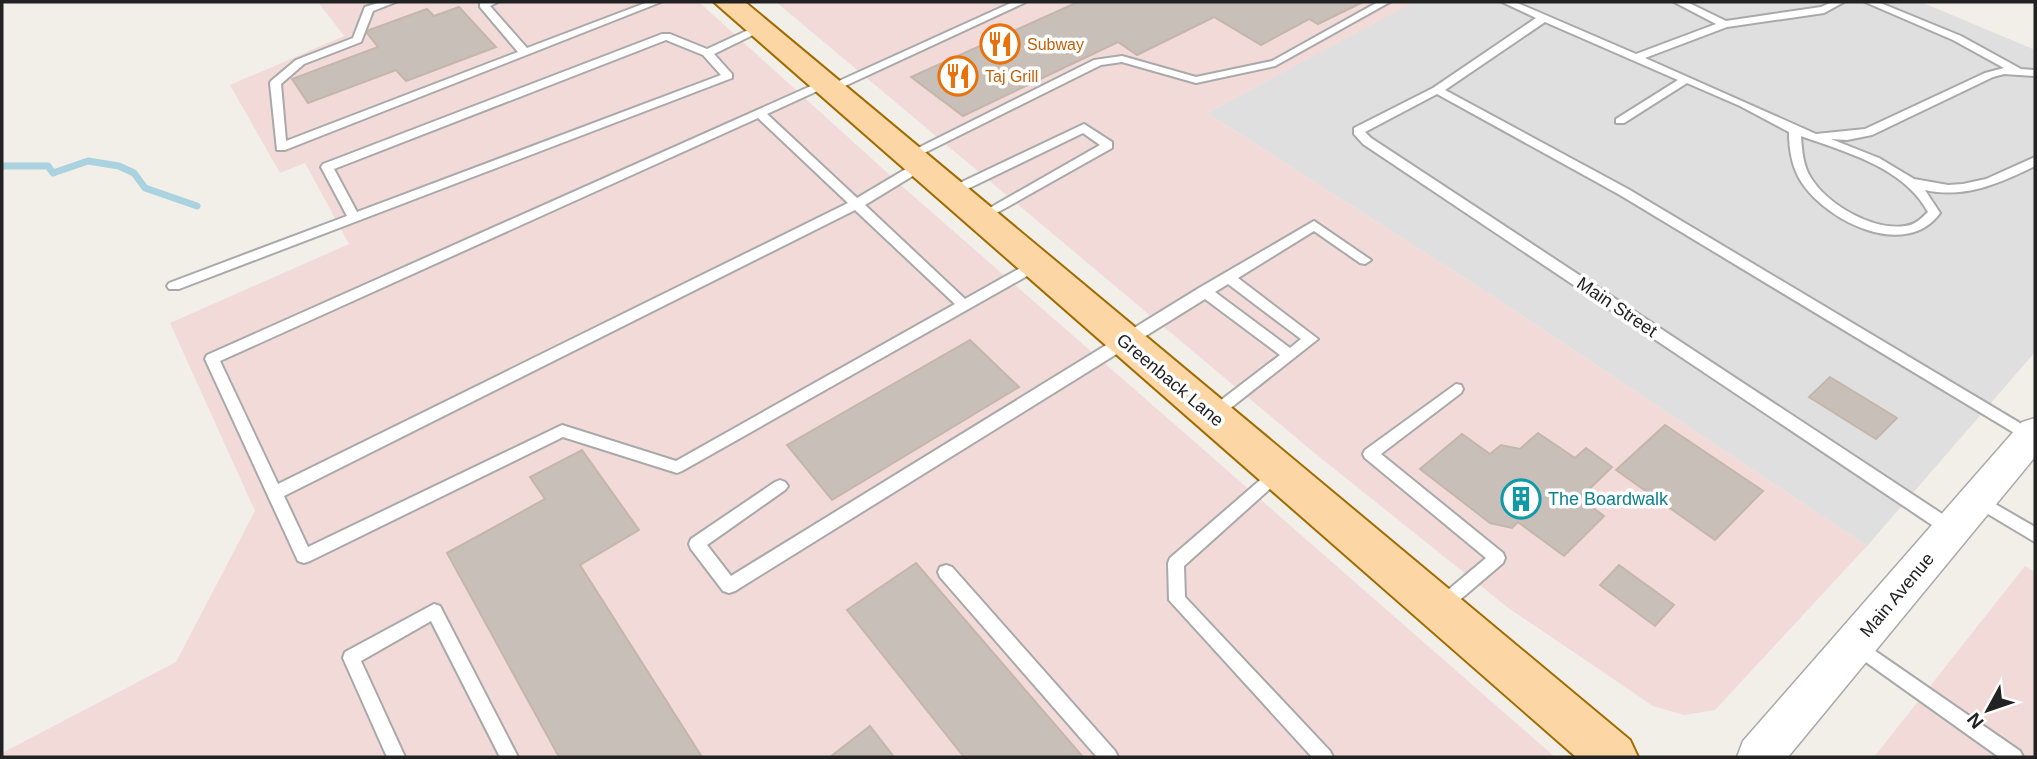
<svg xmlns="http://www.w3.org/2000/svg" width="2037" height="759" font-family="Arial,sans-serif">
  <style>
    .residential { fill: #e0dfdf }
    .commercial { fill: #f2dad9 }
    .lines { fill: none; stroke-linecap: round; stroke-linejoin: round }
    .stream { stroke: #aad3df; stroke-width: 7 }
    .building { fill: #c7bfb8; stroke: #c4b6ab; stroke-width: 2 }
    .service-casing { stroke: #a9a9a9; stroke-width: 4 }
    .tertiary-casing { stroke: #a9a9a9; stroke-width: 3 }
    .primary-casing { stroke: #a06b00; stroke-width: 4 }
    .service { fill: #fff; fill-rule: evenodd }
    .tertiary { fill: #fff; fill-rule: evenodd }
    .primary { fill: #fcd6a4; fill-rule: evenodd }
    .labels { text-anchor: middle; stroke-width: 7; stroke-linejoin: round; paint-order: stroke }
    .far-food-label { font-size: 16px; fill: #c56008; stroke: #fff; text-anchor: start }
    .street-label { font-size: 18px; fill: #222; stroke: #fff }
    .culture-label { font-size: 18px; fill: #0d838f; stroke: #fff; text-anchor: start }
  </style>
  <rect width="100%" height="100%" fill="#f2efe9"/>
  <path class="residential" d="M1413,2H1921L2035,50V352L1867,546L1497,299L1207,113Z"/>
  <g class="commercial">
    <path d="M318,2H699L903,187L1555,757H2V753L176,662L255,511L170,323L349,244L305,163L280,173L230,85L344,36Z"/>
    <path d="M776,2H1414L1207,113L1497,299L1867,546L1715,710L1684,715L1653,706L1507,607L1312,451Z"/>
    <path d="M2025,566L2035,572V757H1874Z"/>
  </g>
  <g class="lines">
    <path class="stream" d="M2,166H48L53,173L88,161L119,166L134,173L145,188L197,206"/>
  </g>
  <g class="building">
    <path d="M1078,2H1363L1318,24L1309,19L1261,45L1214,17L1137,55L1118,42L963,116L911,77Z"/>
    <path d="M459,7L496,47L406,81L396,70L308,103L292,79L378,47L367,33L369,30L427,9L434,16Z"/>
    <path d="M970,340L1019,387L832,500L787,445Z"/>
    <path d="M1830,377L1897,418L1876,439L1809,397Z"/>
    <path d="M1665,425L1763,491L1715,540L1616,470Z"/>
    <path d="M1538,433L1575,458L1586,448L1612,467L1580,498L1604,516L1564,556L1518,522L1512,528L1490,523L1420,469L1462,434L1490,454L1501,445L1520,449Z"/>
    <path d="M582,450L639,530L580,565L702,757H559L447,553L545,499L530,477Z"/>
    <path d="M916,563L1083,757H964L847,610Z"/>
    <path d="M1619,565L1674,605L1655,626L1600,585Z"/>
    <path d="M870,726L894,757H830Z"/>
  </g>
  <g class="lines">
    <g class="service-casing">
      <g id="service">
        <path d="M381,2H396L373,11L361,42L304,64L281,84L286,141L518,52L480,7V3L498,2L490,6L527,48L648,2H661L285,150H277L270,83L271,81L296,60L353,38L365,7Z"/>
        <path d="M1013,2H1026L834,91H826V87L767,114L857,198L916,163H924V169L865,205L965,299L1031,262H1041L1042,265L1041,268L682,471L677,473L563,437L310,561L304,563L298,561L205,359L207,355L820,82H828V86ZM758,118L848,203L278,484L220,361ZM855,210L955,304L676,461L562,425L308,547L284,496Z"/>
        <path d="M1378,2H1390L1275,66L1196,83L1122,62L1101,65L912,159H904L902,156L1094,60L1122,56L1196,77L1272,61Z"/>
        <path d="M1502,2H1515L1636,54L1716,24L1674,2H1687L1726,21L1821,7L1832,2H1844L1824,13L1727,27L1645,58L1816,134L1865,129L1985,73L2004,68L1953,40L1865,2H1878L1961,36L2021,69L2035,70V76L2004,74L1993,77L1872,135L1847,140L1831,139L1879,158L1914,179L1948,185L1963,184L1986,179L2035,157V166C2000,183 1965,199 1925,190L1940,213C1906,260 1828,222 1802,183C1792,168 1789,150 1789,132L1740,106L1687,83L1624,123H1616V119L1678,80L1545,22L1445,90L1628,189L2035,432V441L2031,443L1620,195L1437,94L1365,132L1371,138L1959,525L1961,530L1959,535L1953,537L1947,535L1363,144L1354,134V128L1433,88L1536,18ZM1801,136C1845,152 1904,167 1928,212C1921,219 1915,225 1905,226C1873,231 1828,205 1811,178C1803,166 1802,150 1801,136Z"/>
        <path d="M759,25L763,26V30L714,54L732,74V78L179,289H169L167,286L169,283L347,216L321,167L323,164L662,34H670L707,49ZM666,40L703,55L721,75L357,212L334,169Z"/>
        <path d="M1084,124L1112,142V148L984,220H976L974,217L1100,145L1083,133L955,195H947L945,192L947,189Z"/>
        <path d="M1314,221L1371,260L1365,264L1360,263L1314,231L1238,278L1318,339L1218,418H1208L1206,414L1208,410L1280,355L1205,299L735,591L729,593L723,591L691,549L689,544L691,539L775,482L780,480L785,482L788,486L785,490L707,545L731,576L1199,288ZM1228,284L1301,339L1290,348L1215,292Z"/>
        <path d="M1456,384L1461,385L1463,389L1461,393L1381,454L1503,553L1505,558L1503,563L1448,610L1442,612L1436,610L1434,605L1436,600L1486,558L1365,458L1363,454L1365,450Z"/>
        <path d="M1278,467L1283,469L1285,473L1283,477L1184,566L1185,597L1330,751L1333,757H1312L1169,600L1168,563L1170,558L1273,469Z"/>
        <path d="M1978,494L2035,527V542L1973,505L1970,500L1973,495Z"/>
        <path d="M946,565L952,567L1115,751L1118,757H1097L940,577L938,572L940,567Z"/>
        <path d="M434,604L440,606L518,757H500L431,621L361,661L405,757H387L343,658L345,652Z"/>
        <path d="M1855,637L2020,751L2023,757H1999L1849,650L1847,645L1849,640Z"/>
      </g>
    </g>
    <g class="tertiary-casing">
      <path id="tertiary" d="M2035,418V457L1788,757H1737L1743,741L2022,422Z"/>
    </g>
    <g class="primary-casing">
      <path id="primary" d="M714,2H745L1630,740L1638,757H1576Z"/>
    </g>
    <use href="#service" class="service"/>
    <use href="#tertiary" class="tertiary"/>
    <use href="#primary" class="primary"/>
  </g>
  <defs>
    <g id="restaurant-ring" transform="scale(2.0125)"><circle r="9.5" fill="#fff" stroke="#e8710a" stroke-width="1.5"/><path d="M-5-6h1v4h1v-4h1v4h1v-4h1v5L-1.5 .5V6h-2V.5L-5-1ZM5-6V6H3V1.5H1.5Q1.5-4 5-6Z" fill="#e8710a"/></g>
    <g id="building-ring" transform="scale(2.0125)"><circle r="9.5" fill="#fff" stroke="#0f9aa8" stroke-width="1.5"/><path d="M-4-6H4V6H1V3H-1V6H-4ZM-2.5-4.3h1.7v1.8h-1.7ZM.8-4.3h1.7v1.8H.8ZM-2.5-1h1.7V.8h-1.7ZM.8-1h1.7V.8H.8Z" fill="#0f9aa8"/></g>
  </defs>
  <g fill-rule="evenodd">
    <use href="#restaurant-ring" x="1000" y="44"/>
    <use href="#restaurant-ring" x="958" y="76"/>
    <use href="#building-ring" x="1521" y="499"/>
  </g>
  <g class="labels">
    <g class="far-food-label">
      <text x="1027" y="50">Subway</text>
      <text x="985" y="82">Taj Grill</text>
    </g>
    <g class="street-label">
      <text transform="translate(1617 307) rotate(34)" y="6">Main Street</text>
      <text transform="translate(1170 380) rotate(40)" y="6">Greenback Lane</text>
      <text transform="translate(1897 595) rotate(-50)" y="6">Main Avenue</text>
    </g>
    <g class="culture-label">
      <text x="1548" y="505">The Boardwalk</text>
    </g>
  </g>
  <rect width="2037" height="759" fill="none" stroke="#222222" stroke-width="7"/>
  <g transform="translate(1988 710) rotate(230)" stroke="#ffffff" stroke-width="5" paint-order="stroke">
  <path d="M0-5L12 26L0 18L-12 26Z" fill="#222222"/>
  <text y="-10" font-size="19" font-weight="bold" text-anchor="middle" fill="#222222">N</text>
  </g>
</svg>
